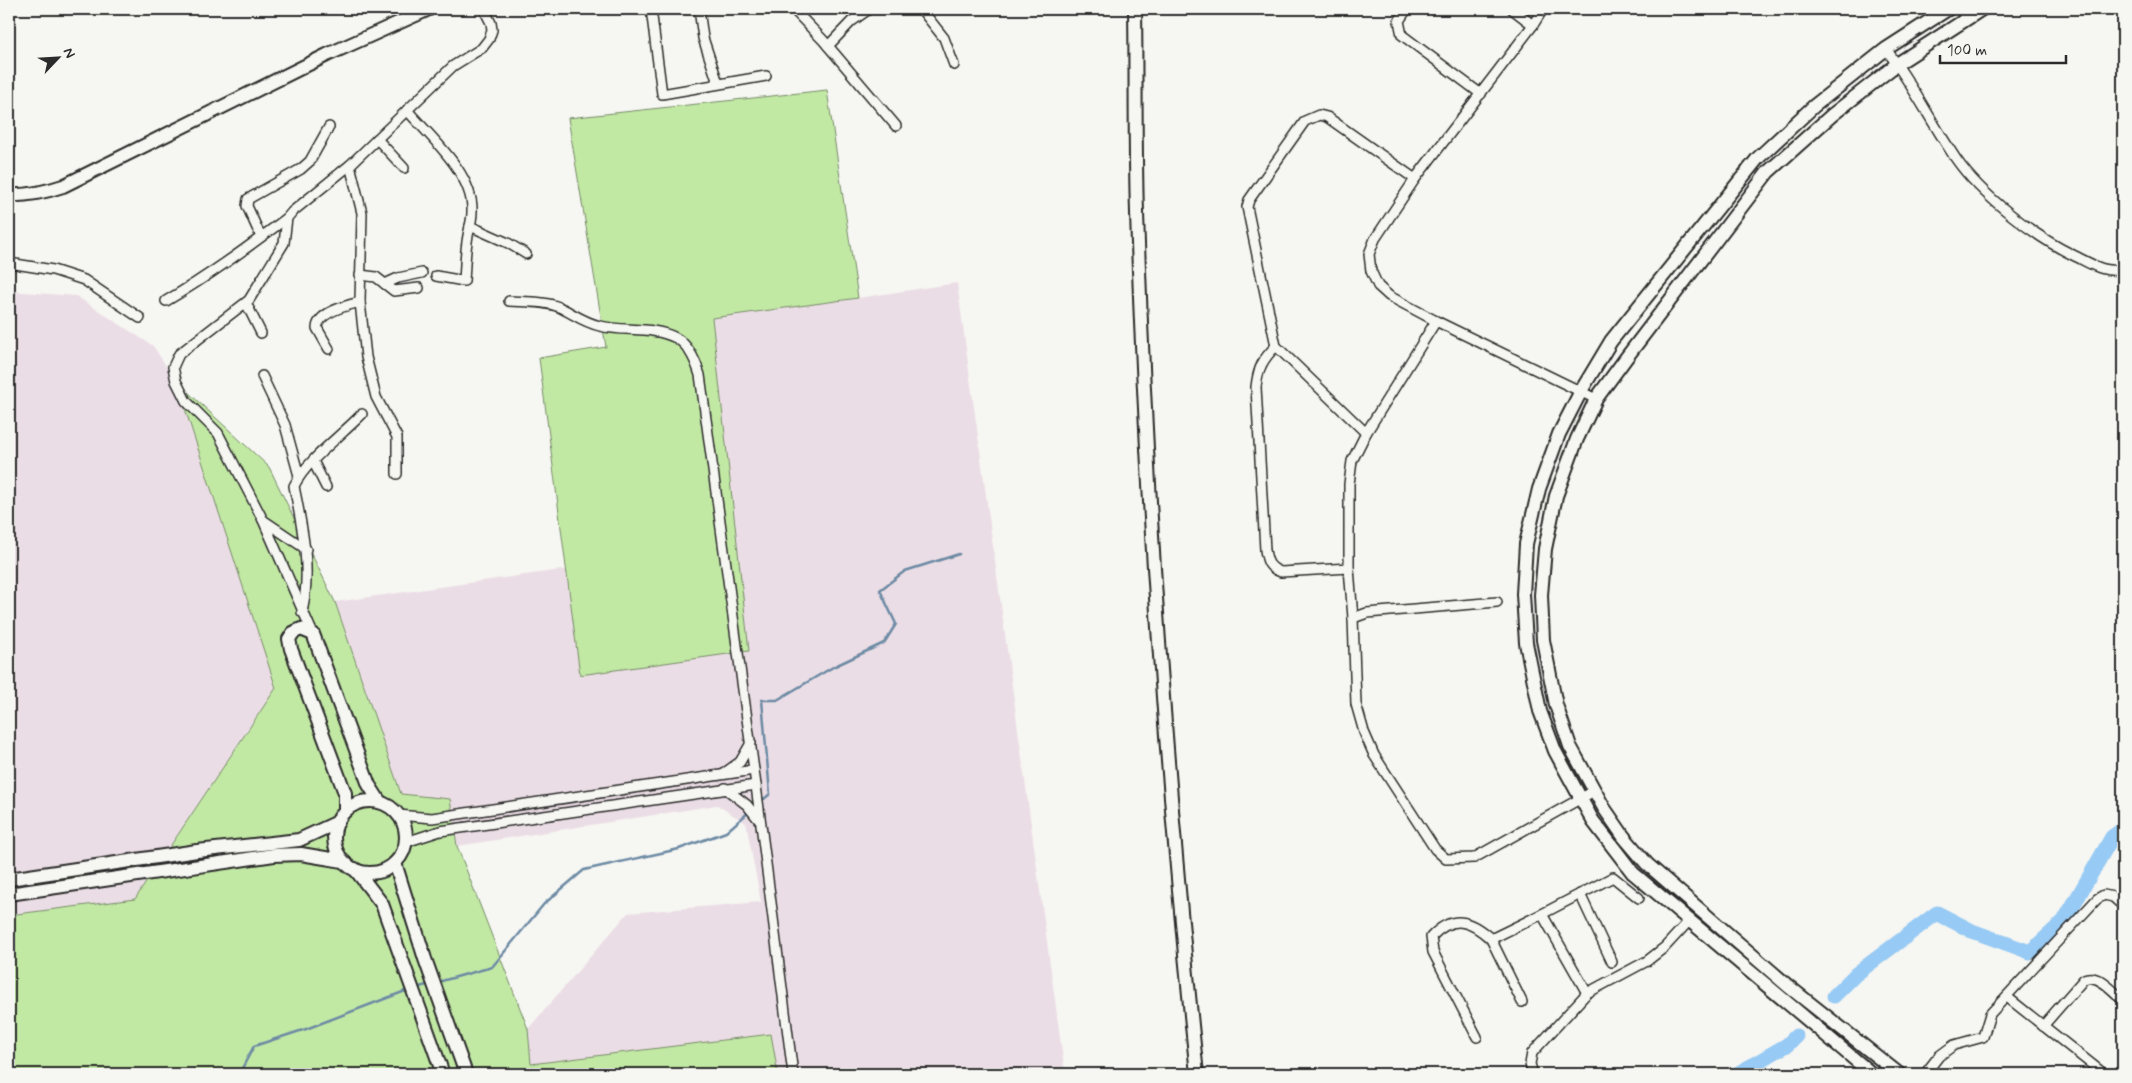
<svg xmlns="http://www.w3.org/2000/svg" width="2132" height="1083" font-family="Mynerve,sans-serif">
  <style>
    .built { fill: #ebdde5 }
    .green { fill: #c2e9a4; stroke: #768a68 }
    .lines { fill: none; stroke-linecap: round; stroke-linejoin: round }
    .stream { stroke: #6c8aa4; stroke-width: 2.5 }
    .river { stroke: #97caf4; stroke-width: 15 }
    .street-casing { stroke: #2b2b2b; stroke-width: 12 }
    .secondary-casing { stroke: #2b2b2b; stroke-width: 16 }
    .street { stroke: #f6f6f2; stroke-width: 9 }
    .secondary { stroke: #f6f6f2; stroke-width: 12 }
  </style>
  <rect width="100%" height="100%" fill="#f6f6f2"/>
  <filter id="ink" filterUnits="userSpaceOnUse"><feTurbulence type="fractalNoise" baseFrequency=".02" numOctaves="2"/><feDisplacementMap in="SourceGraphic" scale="10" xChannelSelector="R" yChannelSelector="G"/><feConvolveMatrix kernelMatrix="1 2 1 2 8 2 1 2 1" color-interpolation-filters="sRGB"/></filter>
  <g filter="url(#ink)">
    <g class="built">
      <path d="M957,283L1065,1074H778L771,1034L531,1064L528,1029L628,913L761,902L746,823L717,805L457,846L450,799L401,794L335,602L568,569L581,674L749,651L712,317L858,298Z"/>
      <path d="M9,291L76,296L153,346L176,381L276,688L135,899L9,915Z"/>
    </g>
    <g class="green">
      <path d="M827,90L858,298L712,318L749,651L580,675L539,358L606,347L568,118Z"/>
      <path d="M176,381L269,467L335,602L401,794L450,799L457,846L528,1029L531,1064L771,1034L778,1074H17L9,1070V915L135,899L276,688Z"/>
    </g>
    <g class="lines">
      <g class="stream">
        <path d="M764,799L770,794L762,700H777L833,667L884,643L896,624L880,590L905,571L959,554"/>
        <path d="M438,982L492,967L544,904L584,870L679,849L726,832L750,811"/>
        <path d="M416,988L430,984"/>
        <path d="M239,1074L254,1046L306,1029L408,990"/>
      </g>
      <g class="river">
        <path d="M1834,996L1856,974L1937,913L1972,931L2030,952L2064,921L2112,837L2123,829"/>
        <path d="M1737,1074L1787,1045L1796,1036"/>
      </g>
      <g class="street-casing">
        <g id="street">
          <path d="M651,9L662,94L766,76"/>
          <path d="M699,9L703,38L718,83"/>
          <path d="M793,9L823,40L896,126"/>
          <path d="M921,9L944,38L954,65"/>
          <path d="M1407,9L1399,21L1402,35L1481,94"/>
          <path d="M1512,9L1533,25"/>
          <path d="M1543,9L1533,25L1415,179L1375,239L1369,254L1371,271L1378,286L1389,296L1436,321L1596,399"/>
          <path d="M1961,9L1966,19"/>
          <path d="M828,46L852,21L869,9"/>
          <path d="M1886,49C1912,84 1932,123 1956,159C1981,195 2034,236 2073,255C2090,263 2104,274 2123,269"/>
          <path d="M407,110C430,137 474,174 472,212C472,222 468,232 467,242C465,255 465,268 464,281L436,276"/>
          <path d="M377,139L404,168"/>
          <path d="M350,165L362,213L360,302L366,357L376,397L397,437V474"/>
          <path d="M470,226L508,243L526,254"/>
          <path d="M261,237L247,206L248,199L301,169L310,161L329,127"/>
          <path d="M9,263L53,270L84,280L140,318"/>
          <path d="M360,275L376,277L394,291L419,288"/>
          <path d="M385,284L398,278L422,273"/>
          <path d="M166,301C209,276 248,247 287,218"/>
          <path d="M509,301C526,302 544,301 559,307C574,314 583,322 600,326C625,332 653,326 676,338C689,345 696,362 700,375L754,770L793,1074"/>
          <path d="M246,303L261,333"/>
          <path d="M1436,321L1366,433L1352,461L1349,484V568L1353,618L1356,704L1364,732L1374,755L1435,849L1446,859L1474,858L1594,791"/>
          <path d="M1276,346C1263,359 1258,368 1256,387L1265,550C1267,562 1269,568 1281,572L1349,568"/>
          <path d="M329,349L317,328C318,312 348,305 360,302"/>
          <path d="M262,376L285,425L299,476"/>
          <path d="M1366,433L1276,346L1247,207L1249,200L1305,121L1319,115L1327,117L1415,179"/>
          <path d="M313,461L326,487"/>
          <path d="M263,520L313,634"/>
          <path d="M306,549L263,520L218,433L186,401L176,381L173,367L179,354L249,300L284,243L287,218L292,212L350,165L453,66L482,48L489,39L492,30L491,23L484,9"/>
          <path d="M302,612C312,569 302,528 294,486C306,461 342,435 362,414"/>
          <path d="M1353,618L1367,613L1497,602"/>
          <path d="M726,772L740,762L751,743"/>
          <path d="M725,788L747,805L759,820"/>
          <path d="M398,815L432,818L754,770"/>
          <path d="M406,842L440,831L756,785"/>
          <path d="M1580,894L1612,962"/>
          <path d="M1542,914L1613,877L1639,898"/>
          <path d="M2007,997L2104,1074"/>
          <path d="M1522,1002L1491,939L1542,914L1587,993L1647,961L1665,947L1689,921"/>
          <path d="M2043,1026L2084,979C2098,973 2113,991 2123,1000"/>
          <path d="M1477,1037L1433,952L1431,937C1453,914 1470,920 1491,939"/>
          <path d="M1533,1074L1530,1064L1532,1053L1587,993"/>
          <path d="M1925,1074L1939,1056L1954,1045L1983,1037L1990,1014L2097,899L2104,895L2113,897L2123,906"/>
        </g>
      </g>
      <g class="secondary-casing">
        <g id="secondary">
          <path d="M1135,9C1136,77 1135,145 1137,213C1146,500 1167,788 1197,1074"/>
          <path d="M9,195C28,196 45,192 63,186L327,55L429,9"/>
          <circle cx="370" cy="837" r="36"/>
          <path d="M345,811V793L291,649L289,639L293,633L301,629L313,634L369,785L380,802"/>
          <path d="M395,863L425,959L466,1074"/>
          <path d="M355,869L382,904L443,1074"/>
          <path d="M9,879L197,851L299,840L338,822"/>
          <path d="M9,894L274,855L301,854L343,861"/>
          <path d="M1872,1074L1633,873L1593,821L1555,751L1540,711L1526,643L1523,594L1526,544L1539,489L1559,434L1581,391L1611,341L1758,158L1814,106L1886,49L1948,9"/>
          <path d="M1899,1074L1788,986L1647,864L1624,837L1604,808L1570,746L1556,705L1543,640L1541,595L1545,549L1556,496L1577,439L1596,399L1626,358L1768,172L1832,115L1897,64L1982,9"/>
        </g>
      </g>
      <use href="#street" class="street"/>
      <use href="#secondary" class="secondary"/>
    </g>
  </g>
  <rect width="2132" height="1083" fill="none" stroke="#f6f6f2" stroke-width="30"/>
  <rect x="15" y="15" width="2102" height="1053" fill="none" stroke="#2b2b2b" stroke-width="2" filter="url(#ink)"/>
  <g transform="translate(58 58) rotate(65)" stroke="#f6f6f2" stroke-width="4" paint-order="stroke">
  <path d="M0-4L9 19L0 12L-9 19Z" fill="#2b2b2b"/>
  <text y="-8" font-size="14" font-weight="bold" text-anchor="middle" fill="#2b2b2b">N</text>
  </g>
  <path d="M1940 55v8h126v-8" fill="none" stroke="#2b2b2b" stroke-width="2.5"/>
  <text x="1947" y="55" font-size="15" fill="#2b2b2b" stroke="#f6f6f2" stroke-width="4" paint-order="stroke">100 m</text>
</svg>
